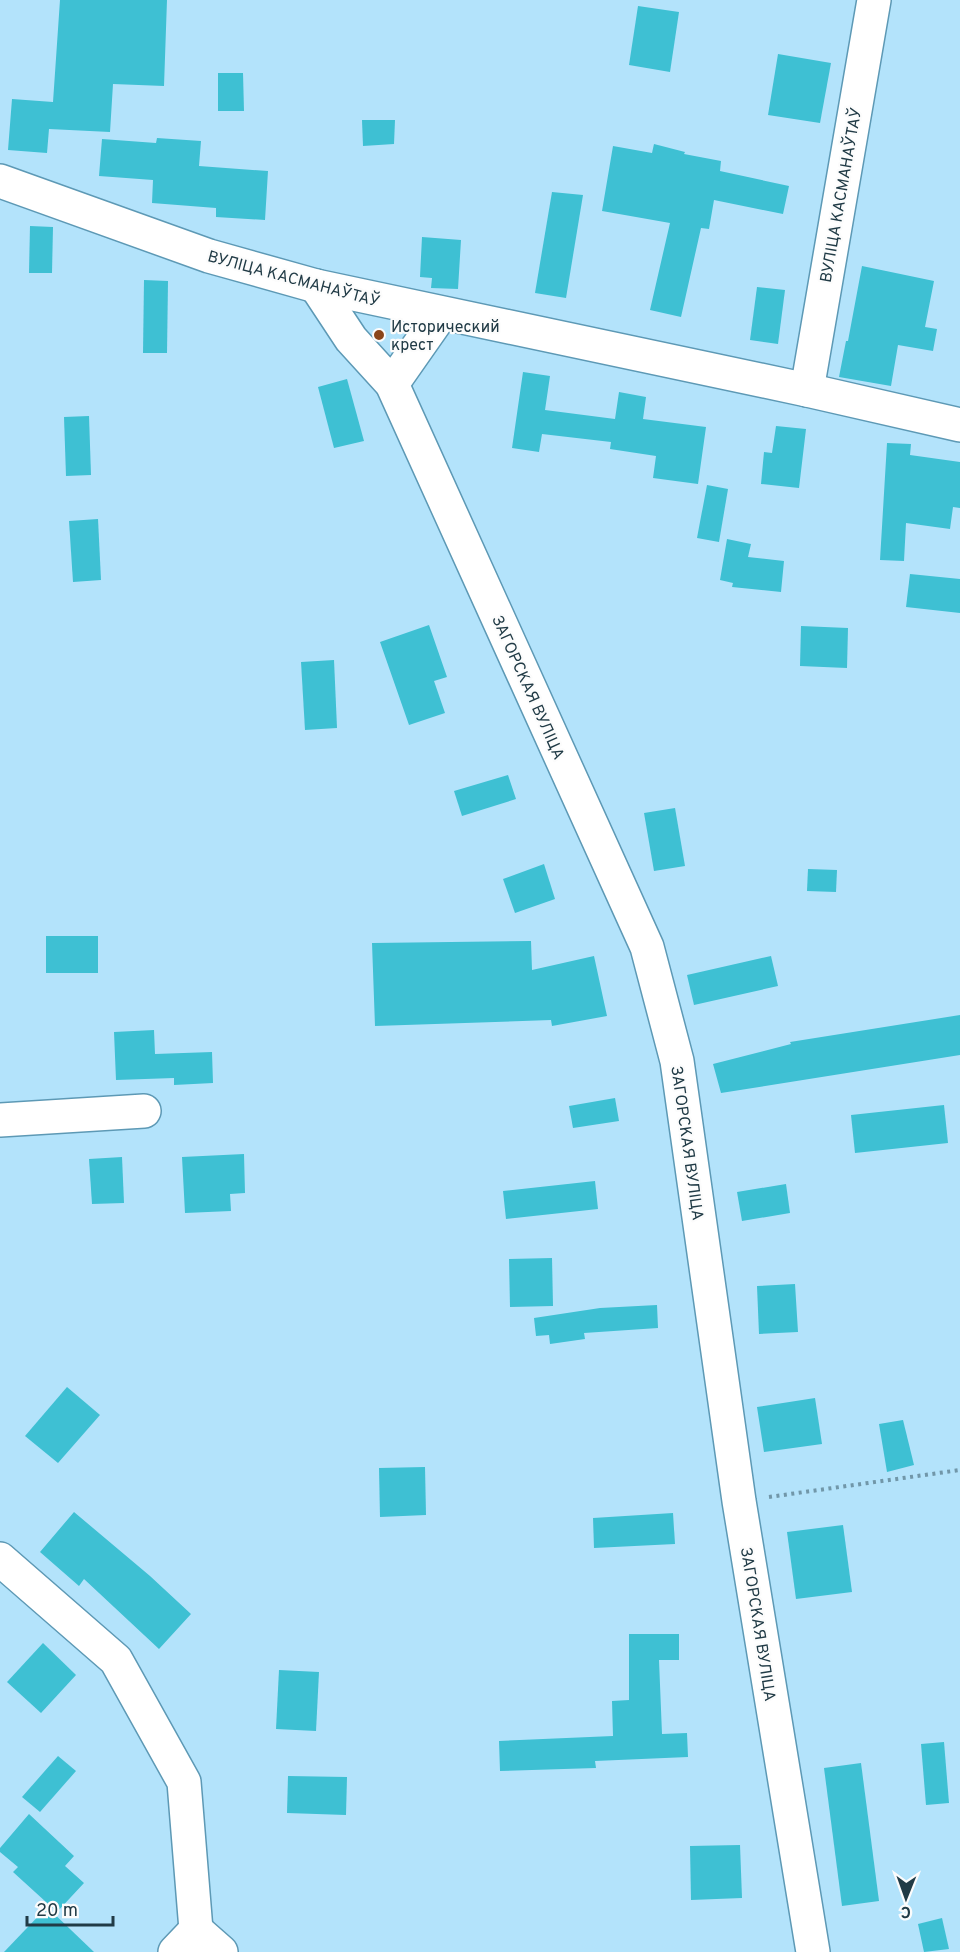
<svg xmlns="http://www.w3.org/2000/svg" width="960" height="1952" font-family="Overpass,sans-serif">
  <style>
    .building { fill: #3ec0d3 }
    .lines { fill: none; stroke-linecap: round; stroke-linejoin: round }
    .street-casing { stroke: #5d99b5; stroke-width: 36 }
    .path { stroke: #7197a9; stroke-width: 4; stroke-dasharray: 3 4.5; stroke-linecap: butt }
    .street { stroke: #fff; stroke-width: 33 }
    .poi-dot { fill: #8a461b; stroke: #fcfcfc; stroke-width: 2 }
    .labels { text-anchor: middle; stroke-width: 4.5; stroke-linejoin: round; paint-order: stroke }
    .street-label { font-size: 16px; fill: #213b46; stroke: #fcfcfc }
    .poi-label { font-size: 16px; fill: #213b46; stroke: #fcfcfc; text-anchor: start }
  </style>
  <rect width="100%" height="100%" fill="#b3e3fb"/>
  <g class="building">
    <path d="M60,0H167L164,86L113,84L110,132L49,129L47,153L8,150L12,99L53,102Z"/>
    <path d="M638,6L679,12L670,72L629,65Z"/>
    <path d="M778,54L831,63L820,123L768,115Z"/>
    <path d="M218,73H243L244,111H218Z"/>
    <path d="M362,120H395L394,144L363,146Z"/>
    <path d="M157,138L201,141L199,166L268,171L265,220L216,217V208L152,203L153,180L99,176L102,139L156,143Z"/>
    <path d="M654,144L685,152L684,154L721,161L720,171L789,186L783,214L714,200L709,229L701,228L681,317L650,310L670,223L602,211L613,146L652,153Z"/>
    <path d="M552,192L583,195L566,298L535,293Z"/>
    <path d="M30,226L53,227L52,273H29Z"/>
    <path d="M422,237L461,240L458,289L431,288L432,278L420,277Z"/>
    <path d="M862,266L934,281L925,327L937,329L933,351L898,345L891,386L839,377L846,341H848Z"/>
    <path d="M144,280L168,281L167,353H143Z"/>
    <path d="M757,287L785,290L778,344L750,340Z"/>
    <path d="M523,372L550,376L545,410L615,419L619,392L646,397L643,419L706,427L698,484L653,478L656,456L610,449L611,442L542,434L539,452L512,448Z"/>
    <path d="M347,379L364,441L334,448L318,387Z"/>
    <path d="M89,416L91,475L66,476L64,417Z"/>
    <path d="M776,426L806,429L799,488L761,484L764,452L772,453Z"/>
    <path d="M887,443L911,444L910,455L960,462V508L953,507L950,529L906,523L904,561L880,560Z"/>
    <path d="M707,485L728,489L719,542L697,538Z"/>
    <path d="M98,519L101,580L73,582L69,521Z"/>
    <path d="M727,539L751,544L748,557L784,561L781,592L732,587L733,583L720,580Z"/>
    <path d="M910,574L960,579V613L906,607Z"/>
    <path d="M429,625L447,677L434,681L445,713L409,725L380,642Z"/>
    <path d="M801,626L848,628L847,668L800,666Z"/>
    <path d="M334,660L337,728L305,730L301,662Z"/>
    <path d="M508,775L516,799L462,816L454,791Z"/>
    <path d="M675,808L685,866L654,871L644,813Z"/>
    <path d="M544,864L555,899L515,913L503,879Z"/>
    <path d="M808,869L837,870L836,892L807,891Z"/>
    <rect x="46" y="936" width="52" height="37"/>
    <path d="M531,941L532,970L594,956L607,1016L552,1026L551,1020L375,1026L372,943Z"/>
    <path d="M771,956L778,986L694,1005L687,975Z"/>
    <path d="M960,1015V1055L721,1093L713,1064L791,1044L790,1042Z"/>
    <path d="M154,1030L155,1054L212,1052L213,1083L174,1085V1078L116,1080L114,1032Z"/>
    <path d="M615,1098L619,1121L573,1128L569,1106Z"/>
    <path d="M944,1105L948,1143L855,1153L851,1115Z"/>
    <path d="M244,1154L245,1193L230,1194L231,1211L185,1213L182,1157Z"/>
    <path d="M122,1157L124,1203L92,1204L89,1159Z"/>
    <path d="M595,1181L598,1209L506,1219L503,1191Z"/>
    <path d="M786,1184L790,1213L742,1221L737,1192Z"/>
    <path d="M552,1258L553,1306L510,1307L509,1259Z"/>
    <path d="M795,1284L798,1332L759,1334L757,1286Z"/>
    <path d="M657,1305L658,1328L584,1333L585,1339L550,1344L549,1335L536,1336L534,1318L600,1308Z"/>
    <path d="M67,1387L100,1415L58,1463L25,1436Z"/>
    <path d="M815,1398L822,1444L764,1452L757,1407Z"/>
    <path d="M903,1420L914,1465L887,1472L879,1424Z"/>
    <path d="M425,1467L426,1515L380,1517L379,1468Z"/>
    <path d="M74,1512L150,1576L191,1614L159,1649L84,1579L79,1586L40,1552Z"/>
    <path d="M673,1513L675,1544L594,1548L593,1518Z"/>
    <path d="M843,1525L852,1592L796,1599L787,1532Z"/>
    <path d="M629,1634H679V1660H659L662,1734L687,1733L688,1757L595,1761L596,1768L500,1771L499,1741L613,1736L612,1701L629,1700Z"/>
    <path d="M43,1643L76,1675L41,1713L7,1682Z"/>
    <path d="M279,1670L319,1672L316,1731L276,1729Z"/>
    <path d="M944,1742L949,1803L926,1805L921,1744Z"/>
    <path d="M58,1756L76,1771L40,1812L22,1797Z"/>
    <path d="M861,1763L879,1901L842,1906L824,1768Z"/>
    <path d="M288,1776L347,1777L346,1815L287,1813Z"/>
    <path d="M29,1814L74,1856L65,1866L84,1883L57,1912L13,1872L18,1867L0,1852V1848Z"/>
    <path d="M740,1845L742,1898L691,1900L690,1846Z"/>
    <path d="M47,1907L94,1952H4Z"/>
    <path d="M942,1918L949,1949L924,1952L918,1924Z"/>
  </g>
  <g class="lines">
    <g class="street-casing">
      <g id="street">
        <path d="M0,181L209,256L316,286L807,390L960,425"/>
        <path d="M316,286L351,339L392,384L647,947L677,1061L739,1501L813,1952"/>
        <path d="M392,384L441,314"/>
        <path d="M807,390L874,0"/>
        <path d="M0,1120L144,1111"/>
        <path d="M0,1559L116,1660L184,1782L196,1930"/>
        <path d="M196,1930L221,1952"/>
        <path d="M175,1952L196,1930"/>
      </g>
    </g>
    <path class="path" d="M769,1497L960,1470"/>
    <use href="#street" class="street"/>
  </g>
  <circle class="poi-dot" cx="379" cy="335" r="6"/>
  <g class="labels">
    <g class="street-label">
      <text transform="translate(840 195) rotate(-80)" y="6">ВУЛІЦА КАСМАНАЎТАЎ</text>
      <text transform="translate(294 278) rotate(15)" y="6">ВУЛІЦА КАСМАНАЎТАЎ</text>
      <text transform="translate(529 687) rotate(66)" y="6">ЗАГОРСКАЯ ВУЛІЦА</text>
      <text transform="translate(688 1143) rotate(82)" y="6">ЗАГОРСКАЯ ВУЛІЦА</text>
      <text transform="translate(759 1624) rotate(81)" y="6">ЗАГОРСКАЯ ВУЛІЦА</text>
    </g>
    <g class="poi-label">
      <text x="391" y="332">Исторический<tspan x="391" dy="18">крест</tspan></text>
    </g>
  </g>
  <g transform="translate(906 1898) rotate(181)" stroke="#fcfcfc" stroke-width="4.5" paint-order="stroke">
  <path d="M0-4.5L10 22L0 15L-10 22Z" fill="#213b46"/>
  <text y="-9" font-size="16" font-weight="bold" text-anchor="middle" fill="#213b46">С</text>
  </g>
  <path d="M27 1916v9h86v-9" fill="none" stroke="#213b46" stroke-width="3"/>
  <text x="36" y="1916" font-size="18" fill="#213b46" stroke="#fcfcfc" stroke-width="4.5" paint-order="stroke">20 m</text>
</svg>
